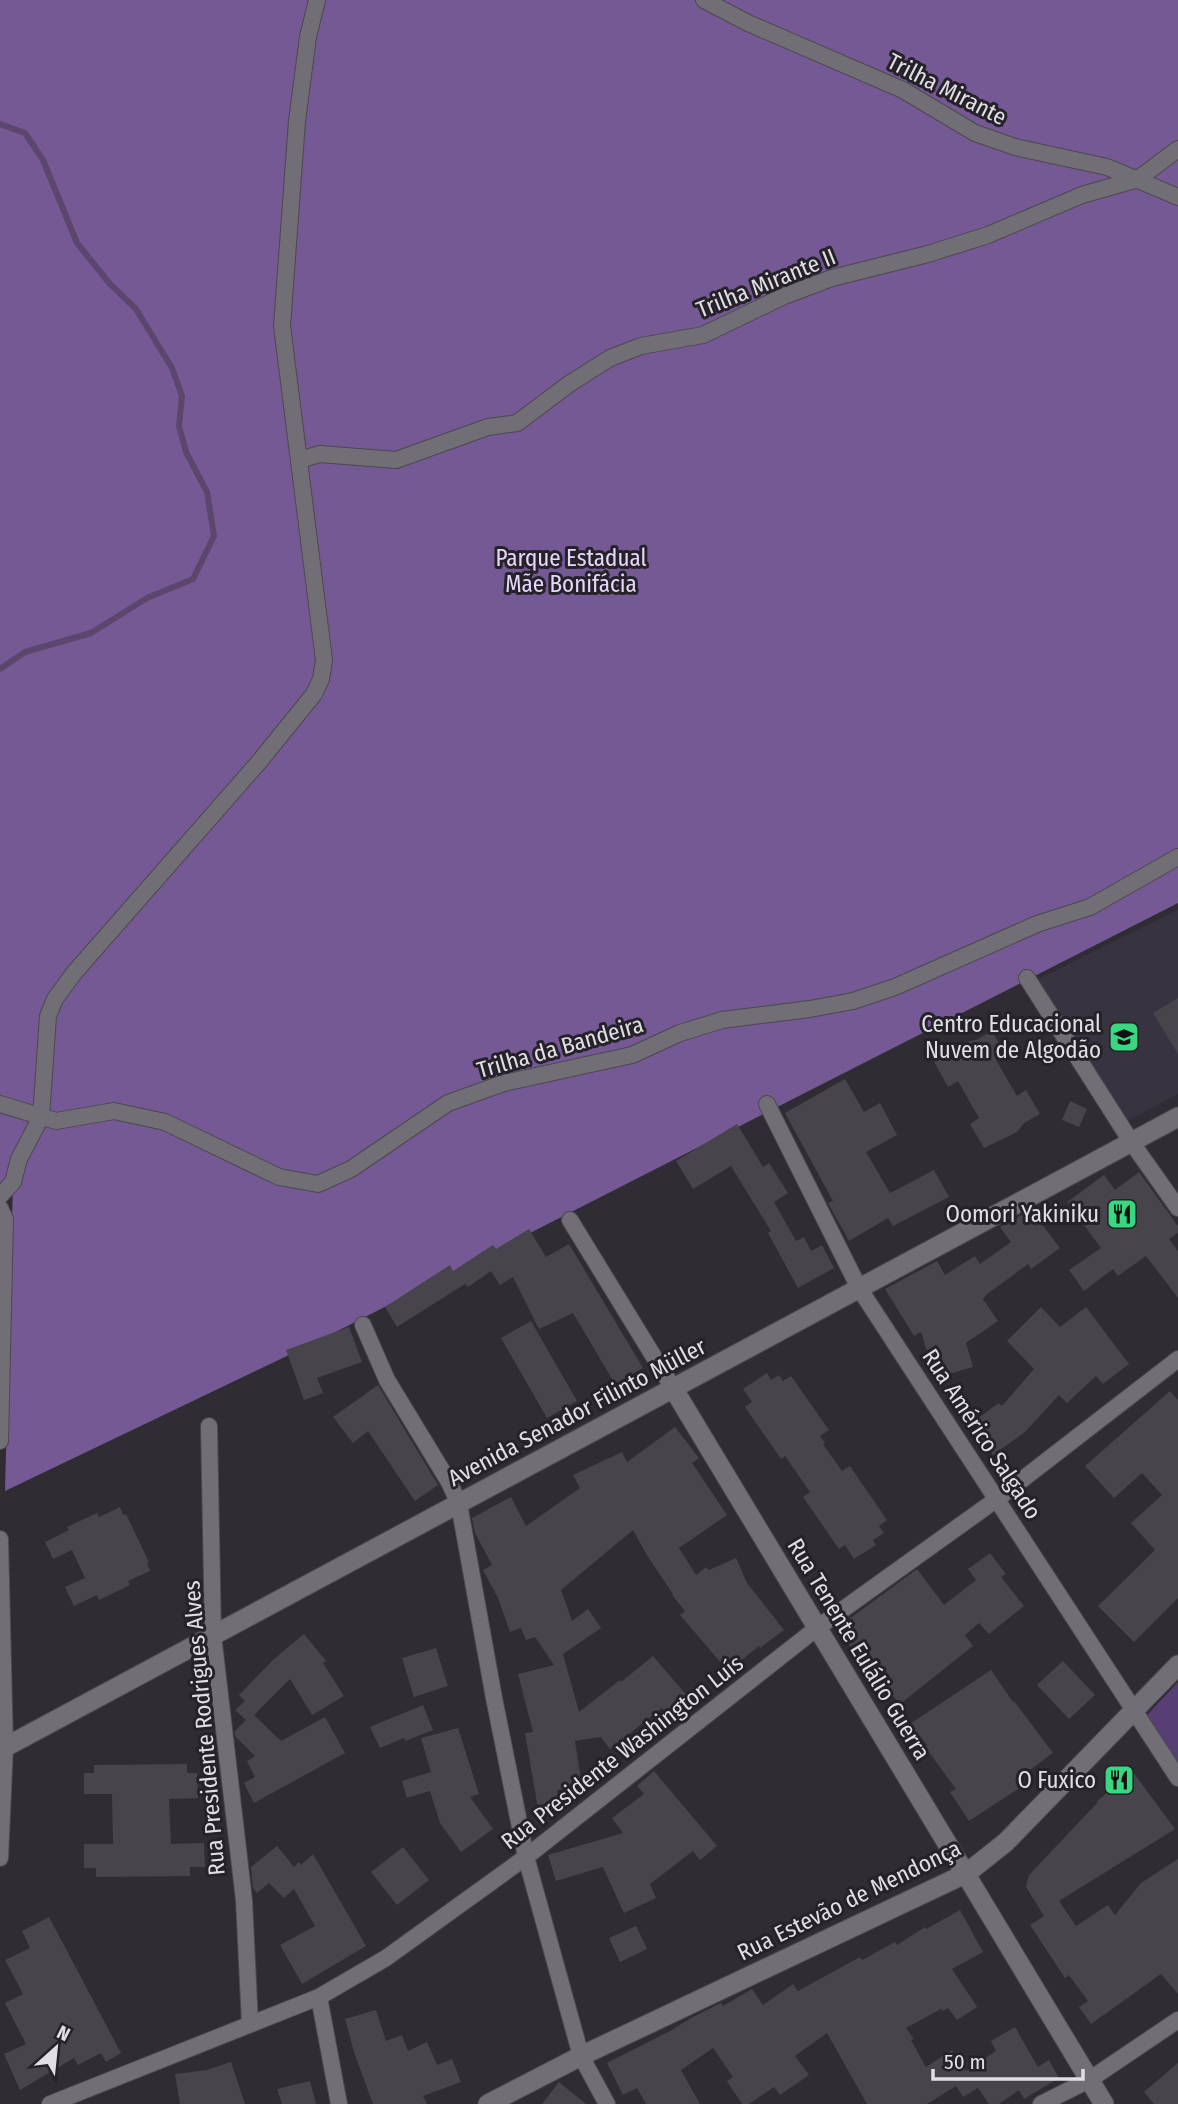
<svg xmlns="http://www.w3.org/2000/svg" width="1178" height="2104" font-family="'Fira Sans Condensed',sans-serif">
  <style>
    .built { fill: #383340 }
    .green { fill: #573e74 }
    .forest { fill: #745994 }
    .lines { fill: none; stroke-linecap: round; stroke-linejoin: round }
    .stream { stroke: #5b476d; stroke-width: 6 }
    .building { fill: #47444c }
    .minor-casing { stroke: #4c494f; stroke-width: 18 }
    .tertiary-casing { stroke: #4c494f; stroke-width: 21 }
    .minor { stroke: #716e76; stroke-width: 16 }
    .tertiary { stroke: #716e76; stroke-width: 19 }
    .labels { text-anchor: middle; stroke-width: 6; stroke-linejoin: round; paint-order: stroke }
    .street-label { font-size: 23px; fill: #e1dfe4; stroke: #252229 }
    .park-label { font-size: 23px; fill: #e6d7fb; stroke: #252229 }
    .poi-label { font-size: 23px; fill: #e1dfe4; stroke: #252229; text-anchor: end }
  </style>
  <rect width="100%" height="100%" fill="#2f2c33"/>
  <path class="built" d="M1178,910V1094L1122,1124L1036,980Z"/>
  <path class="green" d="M1178,1682V1765L1147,1722L1148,1714Z"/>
  <path class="forest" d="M0,0H1178V903L314,1343L5,1491L13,1183L0,1188Z"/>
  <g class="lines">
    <path class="stream" d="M0,124L25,133L43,160L77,243L110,284L136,309L172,368L182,396L179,426L186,452L207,492L214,536L193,579L147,598L91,633L25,652L0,669"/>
  </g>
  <g class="building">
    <path d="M1178,998V1054L1153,1013Z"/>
    <path d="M992,1031L1006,1055L996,1060L1007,1079L1017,1096L1026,1090L1040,1114L1024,1123L1017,1132L984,1148L970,1124L979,1118L975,1111L958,1081L948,1087L934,1062L956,1050L965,1042L976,1040Z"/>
    <path d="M845,1079L864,1112L880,1103L897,1135L866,1152L890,1193L934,1170L949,1197L893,1226L888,1218L849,1241L828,1203L833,1201L785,1113Z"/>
    <path d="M1070,1101L1087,1109L1079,1127L1062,1120Z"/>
    <path d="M737,1124L763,1167L769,1163L788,1193L774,1202L796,1241L804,1237L811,1251L822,1245L834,1268L798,1288L768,1233L771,1231L731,1166L693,1189L676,1161Z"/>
    <path d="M1139,1172L1178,1226V1233L1169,1239L1178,1251V1298L1146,1256L1118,1276L1113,1269L1084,1291L1069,1270L1101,1248L1067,1202L1104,1175L1115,1190Z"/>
    <path d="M1031,1210L1060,1248L1031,1269L1028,1264L986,1295L983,1299L998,1321L966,1343L973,1367L935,1378L921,1332L914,1336L885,1289L937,1261L945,1275L975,1256L980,1264L1011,1242L1000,1227Z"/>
    <path d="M529,1229L546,1257L569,1244L643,1368L615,1384L573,1313L539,1329L513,1277L500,1285L491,1271L468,1287L465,1284L397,1327L385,1307L450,1265L453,1271L493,1245L496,1249Z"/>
    <path d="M1041,1307L1060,1327L1086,1307L1129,1364L1103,1384L1096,1376L1067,1403L1059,1395L1025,1432L993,1455L971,1423L999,1403L1002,1406L1034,1369L1007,1341Z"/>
    <path d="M531,1321L577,1401L547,1418L501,1338Z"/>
    <path d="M349,1327L362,1362L317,1378L323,1393L304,1400L286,1350Z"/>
    <path d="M767,1373L771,1380L779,1375L783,1381L791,1376L829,1430L820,1436L825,1443L823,1444L842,1471L850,1466L887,1520L879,1526L884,1533L873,1540L876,1545L854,1559L845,1545L839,1549L803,1497L810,1492L785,1456L781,1459L745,1407L752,1402L743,1389Z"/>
    <path d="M378,1385L438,1485L415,1501L368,1431L353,1443L333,1417Z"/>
    <path d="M1170,1391L1178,1400V1598L1134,1642L1098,1606L1155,1550L1131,1523L1162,1495L1142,1473L1114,1498L1085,1466Z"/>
    <path d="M675,1427L699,1458L692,1463L727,1515L679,1548L696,1575L706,1567L709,1570L736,1558L747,1583L784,1630L760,1648L759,1646L728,1671L680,1615L685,1611L672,1595L673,1594L648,1557L633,1530L561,1590L572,1621L588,1609L601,1628L563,1654L579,1712L620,1680L621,1682L653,1656L689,1698L668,1716L662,1708L610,1749L601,1737L575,1741L582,1786L557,1790L560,1805L538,1809L525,1733L533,1732L518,1674L554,1665L535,1637L526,1640L521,1628L510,1632L498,1598L483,1570L492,1565L475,1533L472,1518L511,1497L526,1526L580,1488L573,1475L622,1452L627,1462Z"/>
    <path d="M120,1507L123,1515L126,1514L149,1562L147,1563L150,1571L128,1581L130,1585L99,1600L97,1595L74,1606L65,1587L85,1578L72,1550L53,1559L45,1542L69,1530L67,1527L97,1513L99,1517Z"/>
    <path d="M990,1553L1006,1574L1001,1577L1024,1606L989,1634L979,1623L965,1635L973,1646L900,1704L886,1688L889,1685L862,1654L858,1657L837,1628L917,1569L944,1605L976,1580L968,1569Z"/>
    <path d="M304,1634L326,1661L323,1663L344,1696L312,1715L290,1679L254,1715L281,1741L325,1717L345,1753L254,1803L244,1783L255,1777L247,1761L255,1756L235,1736V1731L246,1720L235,1710L245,1701L239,1695L274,1659Z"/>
    <path d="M436,1648L448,1686L414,1697L402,1658Z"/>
    <path d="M1063,1661L1095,1695L1069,1719L1037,1685Z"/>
    <path d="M991,1670L1013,1702L1014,1701L1053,1753L1019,1778L1024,1785L969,1821L950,1792L956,1789L925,1747L927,1745L910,1724Z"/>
    <path d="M423,1705L433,1730L405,1741L404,1738L380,1748L370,1727Z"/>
    <path d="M458,1728L479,1794L470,1797L493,1829L461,1852L440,1823L430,1791L407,1798L402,1781L431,1772L421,1738Z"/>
    <path d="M187,1764V1773H197L198,1798L169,1799L171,1844L204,1843L205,1867H190V1876L96,1877V1868H84V1844H113L112,1794H84V1773H94V1765Z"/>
    <path d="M654,1771L717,1846L700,1860L693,1851L650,1884L656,1898L624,1913L603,1867L556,1881L548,1855L623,1833L612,1818L644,1794L637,1786Z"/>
    <path d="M1133,1772L1175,1829L1059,1901L1076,1926L1108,1905L1115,1915L1141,1883L1178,1859V1994L1161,1974L1091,2024L1079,2007L1088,2001L1069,1975L1065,1978L1030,1925L1044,1916L1026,1887L1029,1875L1098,1802L1097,1801Z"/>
    <path d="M277,1846L294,1867L299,1862L301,1865L313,1854L366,1946L302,1984L280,1945L315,1926L294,1889L284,1898L269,1883L257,1893L253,1888L251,1867Z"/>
    <path d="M403,1847L429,1880L397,1905L371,1872Z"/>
    <path d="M960,1910L983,1952L952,1969L977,2007L957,2020L948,2008L943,2011L941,2009L906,2028L914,2039L911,2040L926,2067L952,2050L966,2071L996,2051L991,2041L1015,2027L1038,2067L1049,2060L1059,2078L1024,2099L1019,2090L999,2104H989L978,2088L963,2097L956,2086L927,2104H867L827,2033L795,2056L809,2075L780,2095L774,2087L749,2104H742L727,2081L733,2077L713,2048L681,2070L700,2104H646L637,2088L623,2095L607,2063L670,2031L691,2018L721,2003L723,2006L752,1989L763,2005L793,1984L798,1991L860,1957L862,1960L895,1942L897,1945L925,1927L926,1929Z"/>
    <path d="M49,1917L121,2053L106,2062L101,2053L78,2065L74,2058L20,2090L4,2054L26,2044L5,2003L23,1994L5,1960L30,1948L22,1931Z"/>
    <path d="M636,1926L647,1949L620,1962L609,1938Z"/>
    <path d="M376,2010L386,2041L402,2035L408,2051L427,2042L437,2065L452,2059L461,2082L423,2096L427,2104H373L354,2052L345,2019Z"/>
    <path d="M231,2062L245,2104H180L175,2074L207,2070Z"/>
    <path d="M1178,2063V2104H1154L1144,2092Z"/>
    <path d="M310,2081L316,2104H282L277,2089Z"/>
    <path d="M559,2082L586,2104H542Z"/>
  </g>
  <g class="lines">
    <g class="minor-casing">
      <g id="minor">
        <path d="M704,0L748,23L903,90L975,133L1015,147L1107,167L1178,197"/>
        <path d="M299,460L320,454L396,460L488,427L517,423L569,384L610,358L641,346L703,335L784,296L832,278L928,254L988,235L1082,195L1138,179L1178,149"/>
        <path d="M1027,978L1132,1143L1178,1208"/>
        <path d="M0,1104L56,1121L114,1111L165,1122L279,1177L318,1184L351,1169L448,1103L504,1083L632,1055L680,1033L722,1020L810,1009L853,1001L895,987L1037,924L1090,907L1178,857"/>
        <path d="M767,1104L859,1288L1178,1778"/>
        <path d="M0,1196L13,1182L19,1159L41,1117L48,1016L55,999L74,973L259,762L314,694L321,679L324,660L282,326L297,121L308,37L317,0"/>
        <path d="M0,1208L5,1219L0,1441"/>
        <path d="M570,1220L673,1388"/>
        <path d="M363,1325L387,1380L449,1482L459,1504L494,1698L526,1857L581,2056L607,2104"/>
        <path d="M209,1426L213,1635L244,1900L250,2024"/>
        <path d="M0,1539L5,1747L0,1858"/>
        <path d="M319,1997L339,2104"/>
        <path d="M50,2104L319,1997L386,1958L526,1857L817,1628L997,1499L1178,1359"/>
        <path d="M1041,2104L1089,2080L1178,2020"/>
      </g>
    </g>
    <g class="tertiary-casing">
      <g id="tertiary">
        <path d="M673,1388L1104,2104"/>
        <path d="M0,1750L1178,1117"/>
        <path d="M488,2104L581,2056L967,1873L1006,1842L1178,1665"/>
      </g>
    </g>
    <use href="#minor" class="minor"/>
    <use href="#tertiary" class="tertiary"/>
  </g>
  <defs>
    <g id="school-square" transform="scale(1.575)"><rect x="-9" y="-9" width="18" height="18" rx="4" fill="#37d880" stroke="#252229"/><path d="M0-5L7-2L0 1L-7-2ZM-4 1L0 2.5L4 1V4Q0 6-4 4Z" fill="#111"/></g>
    <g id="restaurant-square" transform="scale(1.575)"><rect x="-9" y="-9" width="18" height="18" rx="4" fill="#37d880" stroke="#252229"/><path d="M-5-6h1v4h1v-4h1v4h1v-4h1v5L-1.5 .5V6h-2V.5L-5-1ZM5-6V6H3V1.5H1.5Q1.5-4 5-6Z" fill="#111"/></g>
  </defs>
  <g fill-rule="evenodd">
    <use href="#school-square" x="1124" y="1037"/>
    <use href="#restaurant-square" x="1122" y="1214"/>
    <use href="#restaurant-square" x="1119" y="1780"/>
  </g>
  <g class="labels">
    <g class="street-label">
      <text transform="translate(947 89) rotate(27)" y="8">Trilha Mirante</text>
      <text transform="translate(766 283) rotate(-22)" y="8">Trilha Mirante II</text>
      <text transform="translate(560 1047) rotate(-16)" y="8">Trilha da Bandeira</text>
      <text transform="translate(577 1412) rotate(-28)" y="8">Avenida Senador Filinto Müller</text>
      <text transform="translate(982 1434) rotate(57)" y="8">Rua Américo Salgado</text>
      <text transform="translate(859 1649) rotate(59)" y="8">Rua Tenente Eulálio Guerra</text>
      <text transform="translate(204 1728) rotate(-95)" y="8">Rua Presidente Rodrigues Alves</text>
      <text transform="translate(622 1752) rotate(-38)" y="8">Rua Presidente Washington Luís</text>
      <text transform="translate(849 1900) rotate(-26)" y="8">Rua Estevão de Mendonça</text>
    </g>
    <g class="park-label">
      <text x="571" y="566">Parque Estadual<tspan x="571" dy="26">Mãe Bonifácia</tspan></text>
    </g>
    <g class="poi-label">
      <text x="1101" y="1032">Centro Educacional<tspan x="1101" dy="26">Nuvem de Algodão</tspan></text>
      <text x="1099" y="1222">Oomori Yakiniku</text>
      <text x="1096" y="1788">O Fuxico</text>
    </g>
  </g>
  <g transform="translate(56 2048) rotate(27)" stroke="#252229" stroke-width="5" paint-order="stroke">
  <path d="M0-5L12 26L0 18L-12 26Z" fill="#e1dfe4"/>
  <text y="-10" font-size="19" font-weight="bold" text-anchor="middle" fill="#e1dfe4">N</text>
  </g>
  <path d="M933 2069v10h150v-10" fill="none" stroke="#e1dfe4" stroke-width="3.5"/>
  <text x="944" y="2069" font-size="21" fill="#e1dfe4" stroke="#252229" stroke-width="5" paint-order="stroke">50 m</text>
</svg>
